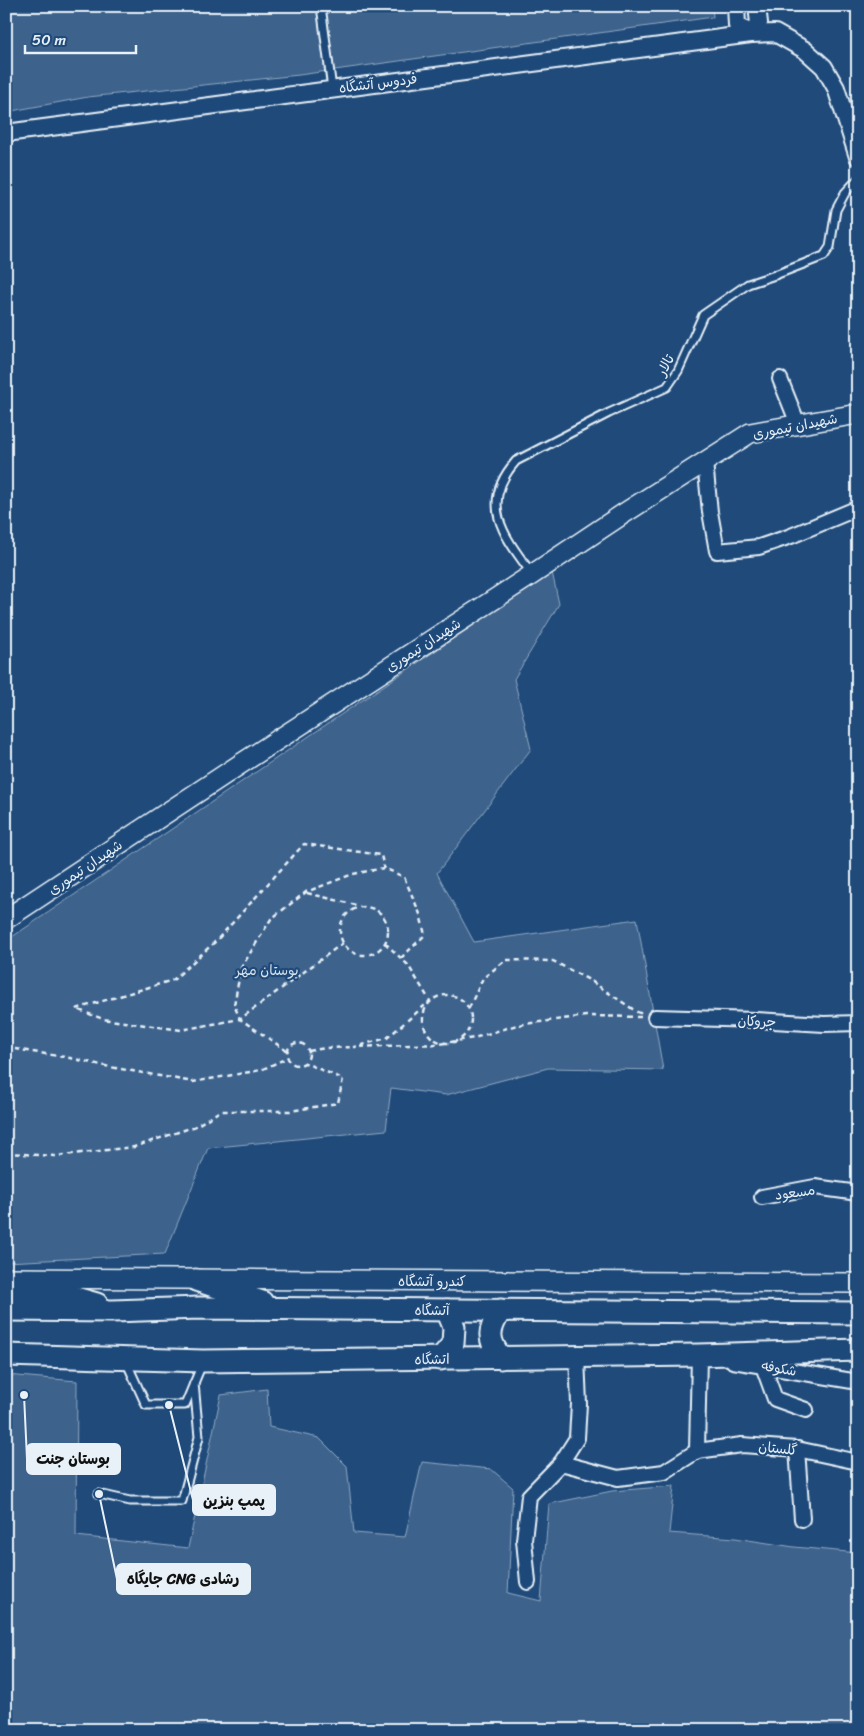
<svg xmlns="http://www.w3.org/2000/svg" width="864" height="1736" font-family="Sriracha,'Playpen Sans Arabic',sans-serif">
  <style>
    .green { fill: #3c628c; stroke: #92aac2 }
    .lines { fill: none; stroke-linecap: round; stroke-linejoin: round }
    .service-casing { stroke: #e8f1f8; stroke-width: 11 }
    .minor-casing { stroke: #e8f1f8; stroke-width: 18 }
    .tertiary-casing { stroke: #e8f1f8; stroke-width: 20 }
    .secondary-casing { stroke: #e8f1f8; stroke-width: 22 }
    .primary-casing { stroke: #e8f1f8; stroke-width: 25 }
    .path { stroke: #e8f1f8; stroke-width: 2.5; stroke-dasharray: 5 4; stroke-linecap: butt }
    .service { stroke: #1f4a7a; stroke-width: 7 }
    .minor { stroke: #1f4a7a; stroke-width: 14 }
    .tertiary { stroke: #1f4a7a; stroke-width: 16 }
    .secondary { stroke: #1f4a7a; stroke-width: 19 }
    .primary { stroke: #1f4a7a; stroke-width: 21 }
    .labels { text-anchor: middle; stroke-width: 4.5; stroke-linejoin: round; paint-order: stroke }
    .street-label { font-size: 14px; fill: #e8f1f8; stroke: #1f4a7a }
    .park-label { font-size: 14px; fill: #d7e3ed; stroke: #1f4a7a }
    .leader { fill: none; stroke: #e8f1f8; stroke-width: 2 }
    .callout-dot { fill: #e8f1f8; stroke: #1f4a7a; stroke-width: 2 }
    .callout { fill: #e8f1f8; stroke: #e8f1f8; stroke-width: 2 }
    .callout-label { font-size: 15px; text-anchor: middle; font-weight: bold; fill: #111 }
  </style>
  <rect width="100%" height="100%" fill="#1f4a7a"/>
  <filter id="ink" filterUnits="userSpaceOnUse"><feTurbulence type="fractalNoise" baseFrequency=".02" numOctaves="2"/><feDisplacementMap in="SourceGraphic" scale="10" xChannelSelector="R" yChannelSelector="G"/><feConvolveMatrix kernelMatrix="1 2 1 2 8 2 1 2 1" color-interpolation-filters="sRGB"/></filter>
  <g filter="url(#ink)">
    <g class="green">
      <path d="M6,6H712L713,17L299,75L88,97L6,112Z"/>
      <path d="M552,572L559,604L514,679L531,749L437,873L474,942L637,919L663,1070L548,1068L446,1095L391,1088L386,1130L208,1148L165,1254L6,1262V941Z"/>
      <path d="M6,1375L77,1381L76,1536L188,1548L221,1395L267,1389L269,1427L319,1438L347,1466L354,1533L405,1537L422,1462L491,1469L513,1488L508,1593L541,1601L549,1504L612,1491L674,1486L669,1533L735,1538L794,1547L858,1553V1730H6Z"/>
    </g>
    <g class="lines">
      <g class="service-casing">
        <g id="service">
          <path d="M321,6L332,89"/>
          <path d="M532,574C504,536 478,504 516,461L609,413L667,387L678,371L703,315L748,284L775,275L824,256L830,247L836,210L845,193L858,179"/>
          <path d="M126,1361L146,1405H185L202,1364"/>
          <path d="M99,1494L130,1501H182L199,1437L194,1383"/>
        </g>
      </g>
      <g class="minor-casing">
        <g id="minor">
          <path d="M780,379L798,424"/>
          <path d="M705,462L710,512L717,551L759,547L791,536L858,508"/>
          <path d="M655,1017L756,1020L824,1024L858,1023"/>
          <path d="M762,1197L815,1187L858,1193"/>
          <path d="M733,1361L858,1382"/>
          <path d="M763,1366L775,1399L806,1410"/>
          <path d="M797,1449L802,1519"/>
          <path d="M697,1451L742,1445L797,1449L858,1462"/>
          <path d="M561,1463L618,1478L664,1472L697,1451L699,1355L707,1356"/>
          <path d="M528,1582L524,1540L529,1496L561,1463L577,1438L579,1404L577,1357"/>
        </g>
      </g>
      <g class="tertiary-casing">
        <g id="tertiary">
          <path d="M736,6L737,25L751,34"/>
          <path d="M751,34L759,23L757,6"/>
          <path d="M6,133L751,34L775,33L805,50L824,67L836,88L858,157"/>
        </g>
      </g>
      <g class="secondary-casing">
        <g id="secondary">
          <path d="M6,919L239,765L530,576L623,514L750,433L858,414"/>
          <path d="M6,1278L858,1283"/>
        </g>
      </g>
      <g class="primary-casing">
        <g id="primary">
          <path d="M196,1280L262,1302"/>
          <path d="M6,1293L62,1294L97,1304"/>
          <path d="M6,1310L113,1311L199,1308L858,1313"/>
          <path d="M6,1355L203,1361L699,1355L858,1350"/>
          <path d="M501,1358C487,1339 488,1330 501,1310"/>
          <path d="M440,1359L453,1344L454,1327L447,1310"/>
        </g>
      </g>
      <g class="path">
        <path d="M307,893L360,906"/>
        <circle cx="364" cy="931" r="24"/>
        <path d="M343,943L240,1019L234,1005L241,968L271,919L306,892L353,874L384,868L404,877L420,914L425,935L401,958"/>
        <path d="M385,943L408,965L430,1001L387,1038L354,1047L439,1044L474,1038L517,1025L586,1016L643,1017"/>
        <circle cx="447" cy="1019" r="24"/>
        <path d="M469,1008L483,978L506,960L553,961L591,981L637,1012L643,1014"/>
        <circle cx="298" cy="1054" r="11"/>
        <path d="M6,1050L15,1049L70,1058L110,1067L193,1082L261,1070L287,1058"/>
        <path d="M287,1051L240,1019L181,1030L103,1019L76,1009L173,980L216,941L304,844L381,855L384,868"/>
        <path d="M309,1051L325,1048L354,1047"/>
        <path d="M6,1153L55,1156L134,1147L196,1126L220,1111H290L338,1103L343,1079L305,1063"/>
      </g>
      <use href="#service" class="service"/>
      <use href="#minor" class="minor"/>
      <use href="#tertiary" class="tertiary"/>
      <use href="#secondary" class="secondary"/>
      <use href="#primary" class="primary"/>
    </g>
  </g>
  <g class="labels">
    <g class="street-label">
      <text transform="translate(378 83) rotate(-7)" y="5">فردوس آتشگاه</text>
      <text transform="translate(665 365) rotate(-61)" y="5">تالار</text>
      <text transform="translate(795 426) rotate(-11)" y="5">شهیدان تیموری</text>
      <text transform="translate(423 645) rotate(-33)" y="5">شهیدان تیموری</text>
      <text transform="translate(85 867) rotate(-34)" y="5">شهیدان تیموری</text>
      <text transform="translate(757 1021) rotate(2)" y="5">جروکان</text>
      <text transform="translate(795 1192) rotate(-8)" y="5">مسعود</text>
      <text x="432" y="1286">کندرو آتشگاه</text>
      <text x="432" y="1315">آتشگاه</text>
      <text transform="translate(432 1359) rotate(-1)" y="5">اتشگاه</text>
      <text transform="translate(779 1368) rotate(10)" y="5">شکوفه</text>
      <text transform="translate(778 1448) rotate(6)" y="5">گلستان</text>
    </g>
    <g class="park-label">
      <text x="267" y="975">بوستان مهر</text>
    </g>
  </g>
  <path class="leader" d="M24 1395L27 1459M169 1405L193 1500M99 1494L117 1579"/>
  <g class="callout-dot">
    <circle cx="24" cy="1395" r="5"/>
    <circle cx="169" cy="1405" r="5"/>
    <circle cx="99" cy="1494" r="5"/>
  </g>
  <g class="callout">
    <rect x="27" y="1444" width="93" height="30" rx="5"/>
    <rect x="193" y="1485" width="82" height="30" rx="5"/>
    <rect x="117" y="1564" width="133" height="30" rx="5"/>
  </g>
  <g class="callout-label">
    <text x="73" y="1464">بوستان جنت</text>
    <text x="234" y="1506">پمپ بنزین</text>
    <text x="183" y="1584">جایگاه CNG رشادی</text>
  </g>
  <rect width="864" height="1736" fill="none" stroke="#1f4a7a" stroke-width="25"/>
  <rect x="12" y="12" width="839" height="1711" fill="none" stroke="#e8f1f8" stroke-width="2" filter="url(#ink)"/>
  <path d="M25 45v8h111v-8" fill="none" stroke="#e8f1f8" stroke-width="2.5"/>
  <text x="32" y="45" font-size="15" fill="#e8f1f8" stroke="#1f4a7a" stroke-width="4" paint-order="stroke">50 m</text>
</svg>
